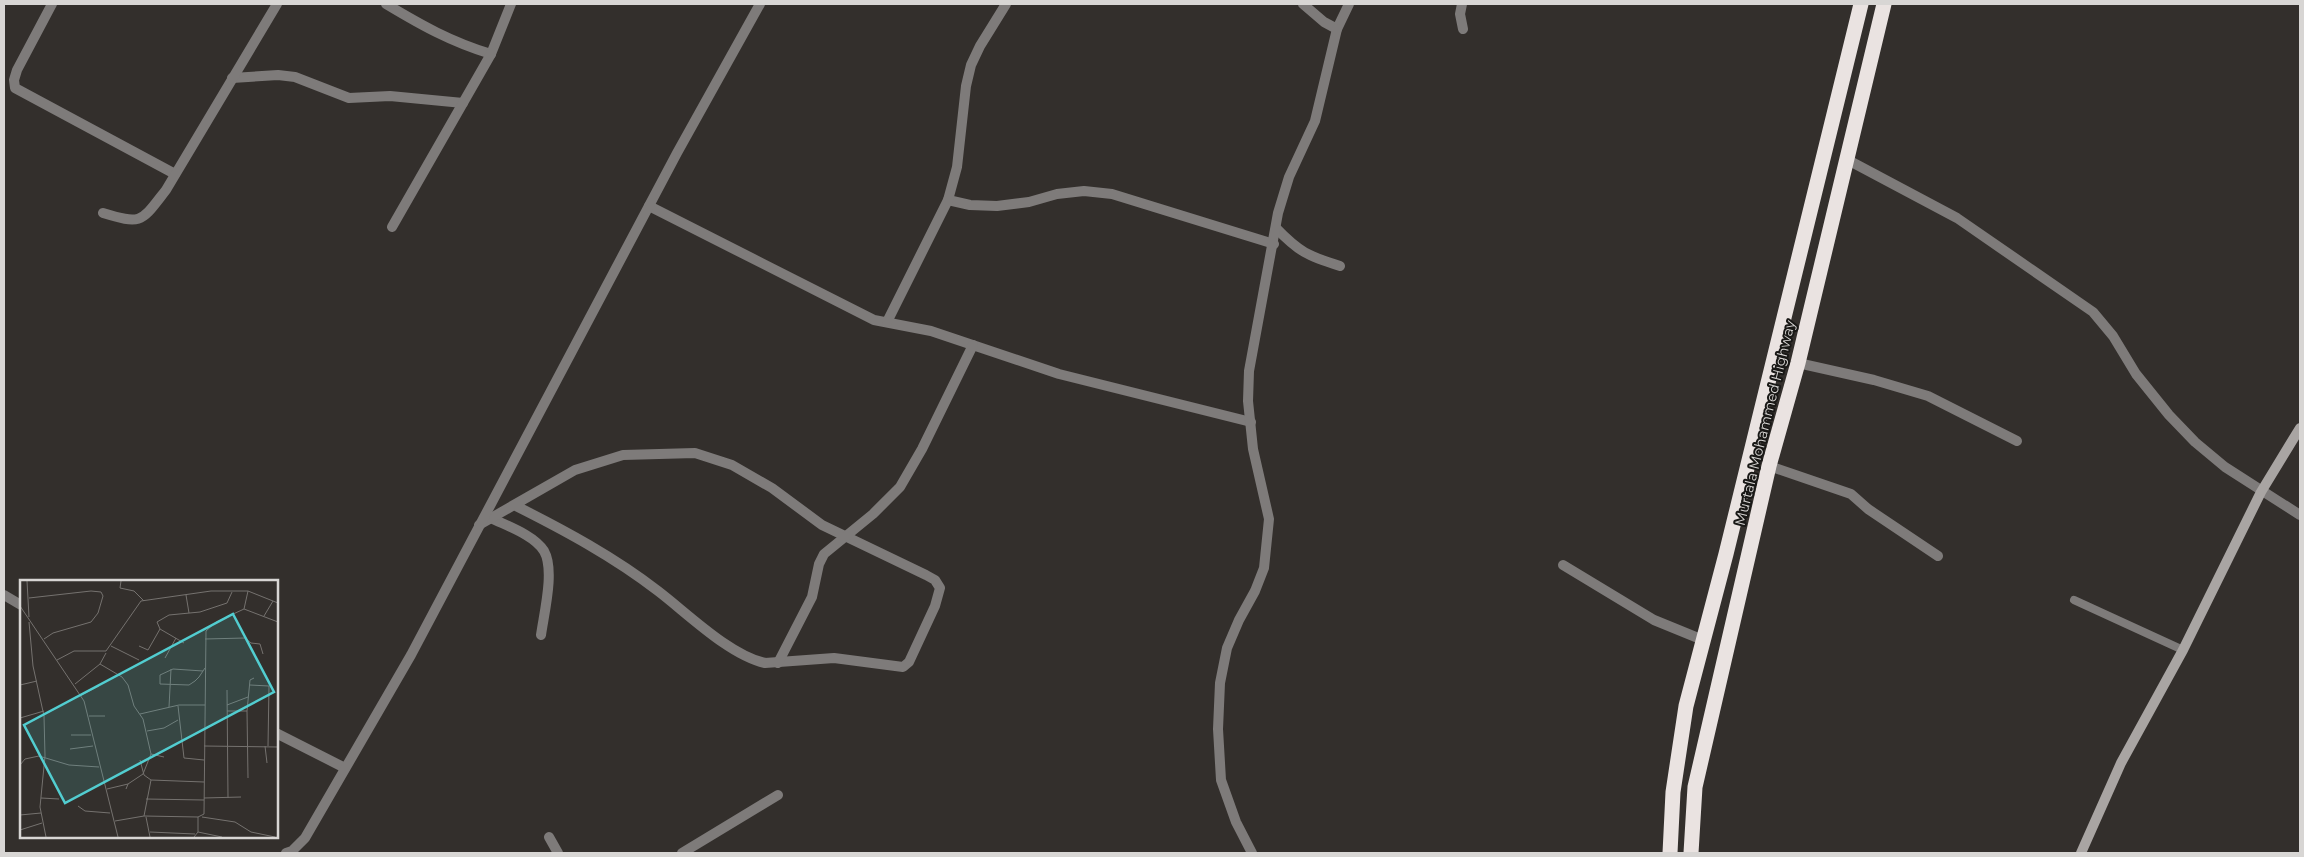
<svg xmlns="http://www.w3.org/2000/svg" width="2304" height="857" font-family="Montserrat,sans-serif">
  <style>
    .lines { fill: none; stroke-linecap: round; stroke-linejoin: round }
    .lane { stroke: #7e7b7a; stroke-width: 8 }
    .street { stroke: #7e7b7a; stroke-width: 10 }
    .secondary { stroke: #a9a5a3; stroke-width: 10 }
    .highway { stroke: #eae3e1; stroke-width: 15 }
    .labels { text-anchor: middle; stroke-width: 4; stroke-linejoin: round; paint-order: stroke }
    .street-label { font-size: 14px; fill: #d8d6d4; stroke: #191816 }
    .inset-road { fill: none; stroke: #75726f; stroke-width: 1 }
    .view { fill: #52cdd0; fill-opacity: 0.15; stroke: #52cdd0; stroke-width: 2.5 }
    .inset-edge { fill: none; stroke: #d8d6d4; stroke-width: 2.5 }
  </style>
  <rect width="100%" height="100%" fill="#332f2c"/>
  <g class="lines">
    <path class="lane" d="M2074,600L2183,650"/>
    <g class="street">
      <path d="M52,4L17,70L14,80L15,88L175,174"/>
      <path d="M386,4C421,25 451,42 491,54"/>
      <path d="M1303,4L1324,22L1337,29L1349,4"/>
      <path d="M1462,4L1460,14L1463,29"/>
      <path d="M232,78L278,75L295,77L349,98L390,96L463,103"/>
      <path d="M1846,159L1957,218L2093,312L2113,336L2136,374L2169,415L2195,442L2225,467L2300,515"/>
      <path d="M948,200L970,205L997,206L1029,202L1057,194L1084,191L1112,194L1274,244"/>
      <path d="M649,206L874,320L931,331L1059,374L1251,422"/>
      <path d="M103,213C143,225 141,222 166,190L277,4"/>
      <path d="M392,227L491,54L511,4"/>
      <path d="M1276,228C1299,252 1308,256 1340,266"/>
      <path d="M887,322L948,200L957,167L966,86L971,65L980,46L1006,4"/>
      <path d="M1798,363L1874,380L1928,396L2017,441"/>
      <path d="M1769,466L1851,494L1868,509L1938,556"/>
      <path d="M491,518C507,526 534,535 544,551C555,570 544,613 541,635"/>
      <path d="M479,525L575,470L623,455L695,453L732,465L772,488L822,525L926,575L935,580L940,588L935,606L909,662L903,667L834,658L765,663C729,655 687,613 658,591C614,557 564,530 514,505"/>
      <path d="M1563,565L1654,620L1703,640"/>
      <path d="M4,595L21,605"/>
      <path d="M778,663L812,597L819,564L824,554L873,514L900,487L922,449L973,345"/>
      <path d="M276,733L345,768"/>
      <path d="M549,837L558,853"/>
      <path d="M286,853L292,851L305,838L411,655L677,153L760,4"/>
      <path d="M682,853L778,795"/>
      <path d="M1252,853L1236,822L1221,780L1218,729L1220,683L1227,648L1239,620L1255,591L1264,568L1269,519L1253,449L1248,401L1249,371L1278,213L1289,177L1315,121L1337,29"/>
    </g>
    <path class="secondary" d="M2081,853L2121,763L2183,650L2261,492L2300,428"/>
    <g class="highway">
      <path d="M1670,853L1673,792L1686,706L1726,554L1861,4"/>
      <path d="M1691,853L1695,787L1769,466L1798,363L1884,4"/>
    </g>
  </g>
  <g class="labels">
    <g class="street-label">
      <text transform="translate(1765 423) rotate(-76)" y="5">Murtala Mohammed Highway</text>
    </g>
  </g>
  <g transform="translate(20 580)">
    <rect width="258" height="258" fill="#332f2c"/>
    <path class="inset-road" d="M7,1L9,37M101,1L100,8L114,11L124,21M228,11L258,23M166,15L169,33M9,18L71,11L81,12L83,16L78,33L71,42L33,53L24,59M0,26L64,121L98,257M224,29L258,42M244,36L253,21M9,42L13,86L24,136L25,176L20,227L26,257M185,59L225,58L231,63L240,64L243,74M164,63L140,49L137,42L149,35L180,32L207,23L212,12M91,66L119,80M119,66L128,70L140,49M145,78L156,58M37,80L54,71H86L121,21L191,11H228L224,29L196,42L186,51L184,234L178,237L124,236L95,241M80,84L102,97L108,105L114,126L123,139L131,174M183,91L153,89L140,95V104L169,105L175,101L179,97L185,88M55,104L80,84L86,73M0,105L17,101M230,105L249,106L248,166M207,110L208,218M61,115L79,106M207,125L228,117M158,126L164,178L184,180M149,127L151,89M207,131H227M120,134L159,125H185M69,136H85M0,138L24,131M127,151L144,148L158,140M51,155H71M184,166L258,167M245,166L247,183M50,169L73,166M120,180L124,195L131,200L184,202M0,185L5,179L19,176L49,185L79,187M228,198L227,131L230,100L234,98M87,209L108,204M106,209L108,204L123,194L131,174L144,177M21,218L39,219M184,218L221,217M126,219L184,220M58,226L65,231L90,233M0,235L21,233M124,236L131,200M126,237L130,257M182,237L215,242L231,252L255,257M0,250L22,243M130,252L175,254M178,252L202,257M174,257L178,252V237"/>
    <path class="view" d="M213,34L254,112L45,223L4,145Z"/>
    <rect width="258" height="258" class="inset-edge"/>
  </g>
  <rect width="2304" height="857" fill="none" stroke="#d8d6d4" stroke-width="10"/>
</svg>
